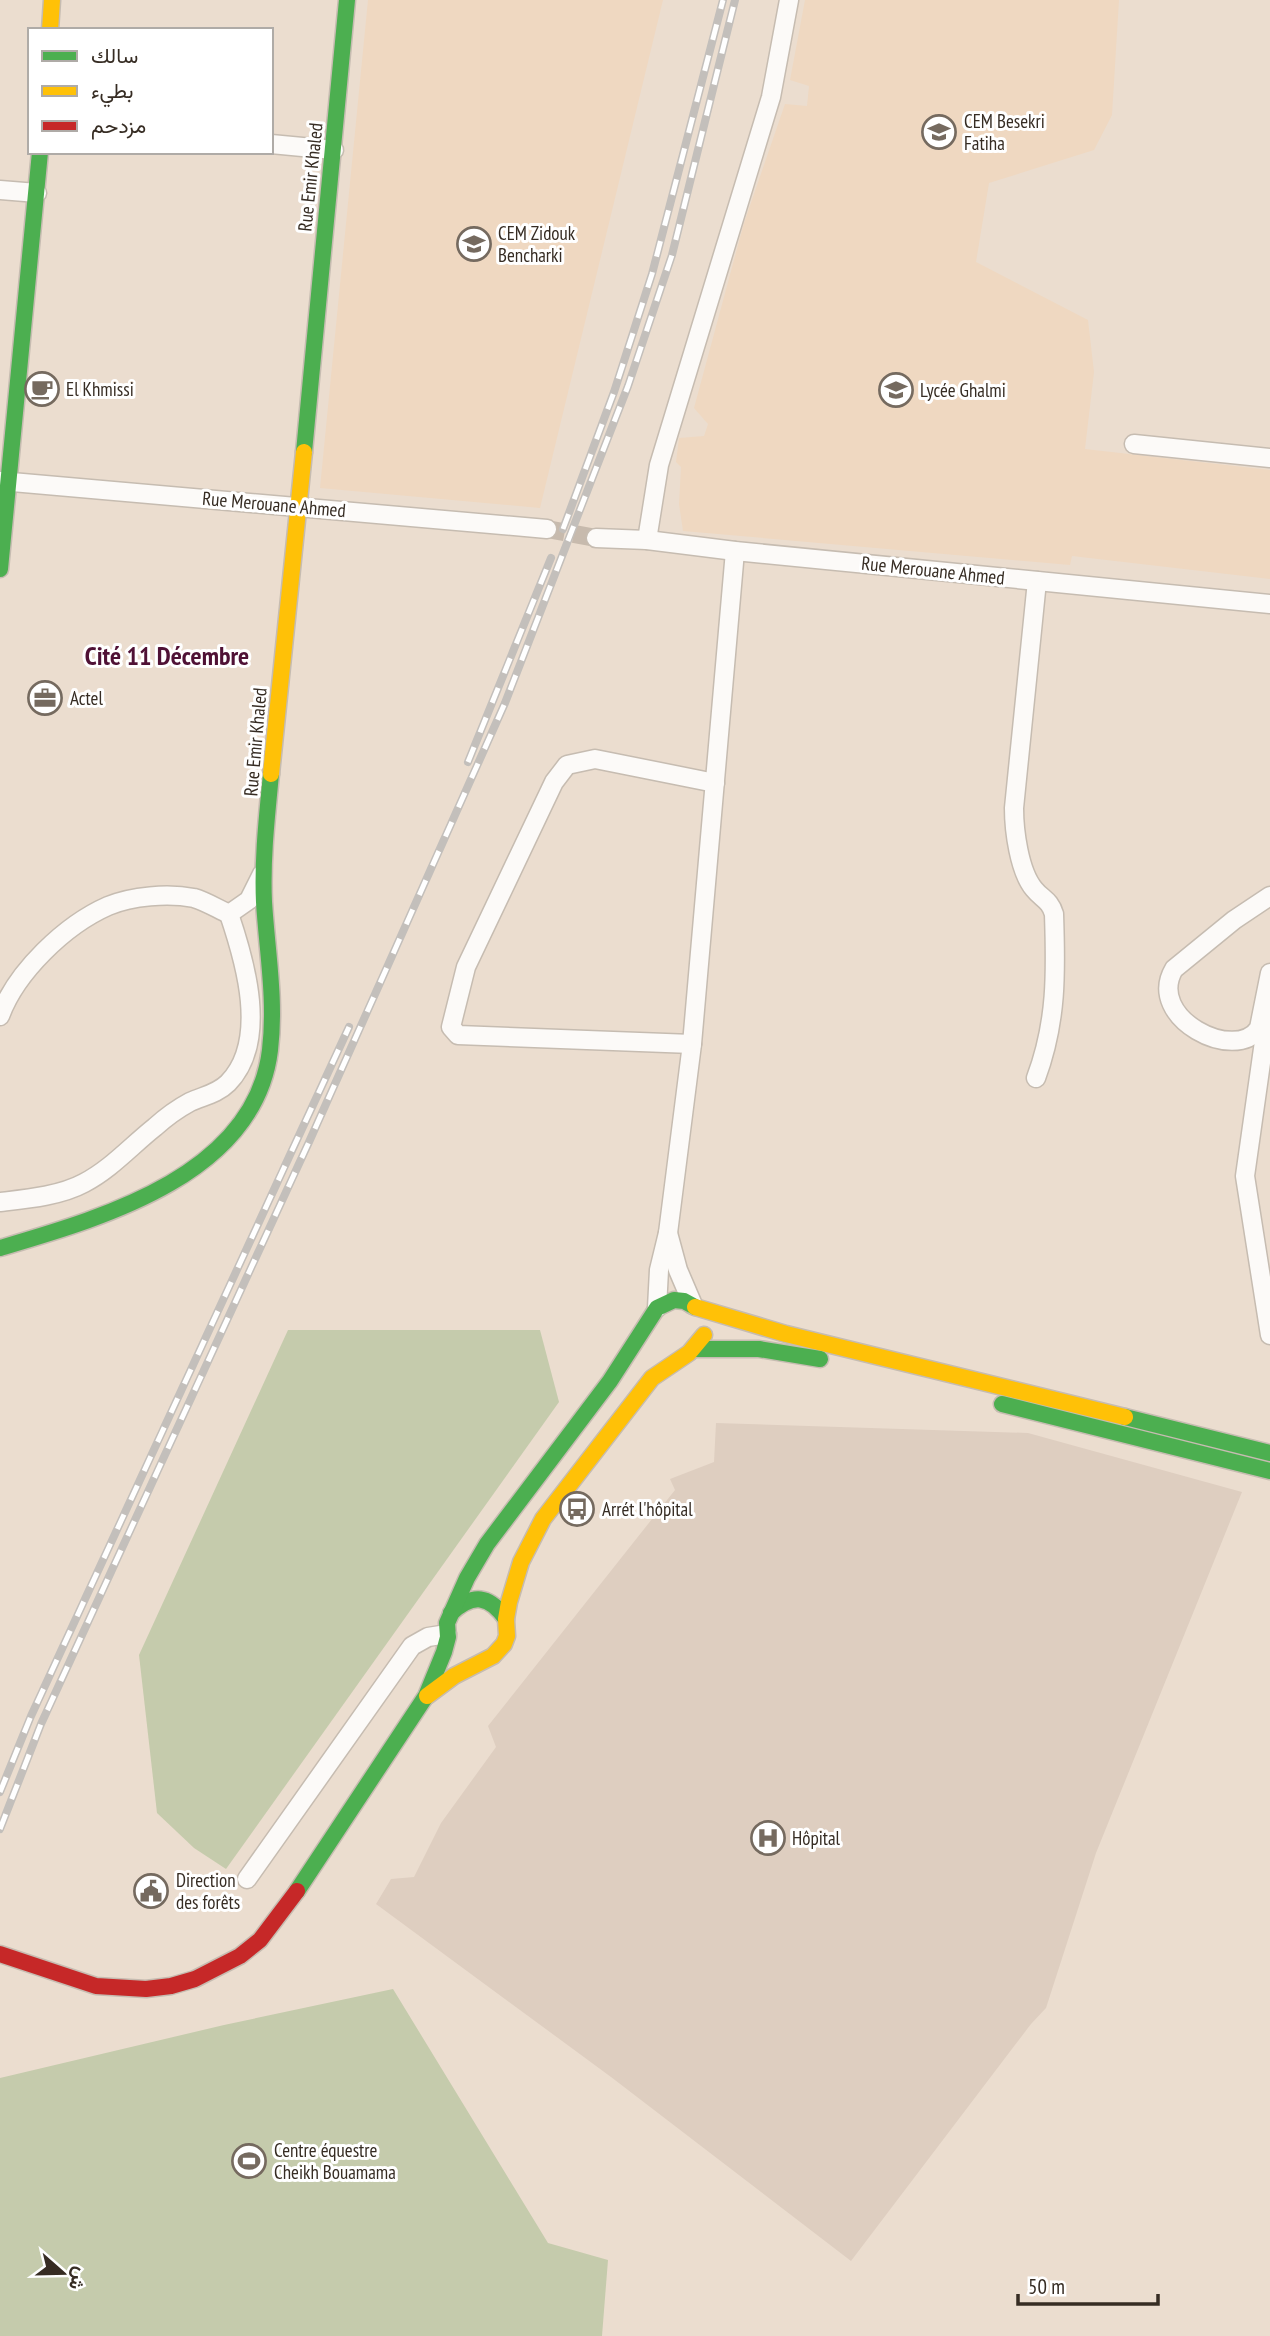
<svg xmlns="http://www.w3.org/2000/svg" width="1270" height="2336" font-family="'PT Sans Narrow',Vazirmatn,sans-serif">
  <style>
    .built { fill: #efd8c1 }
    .medical { fill: #decec0 }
    .green { fill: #c5cbac }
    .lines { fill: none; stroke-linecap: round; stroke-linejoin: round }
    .street-tunnel { stroke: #c7baad; stroke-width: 18; stroke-dasharray: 18 9; stroke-linecap: butt }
    .street-casing { stroke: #c6bcb1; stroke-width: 21 }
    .fast-casing { stroke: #c6bcb1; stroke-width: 19 }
    .slow-casing { stroke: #c6bcb1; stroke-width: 19 }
    .jam-casing { stroke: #c6bcb1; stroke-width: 19 }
    .street { stroke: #fcfaf8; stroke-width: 18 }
    .fast { stroke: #4caf50; stroke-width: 16 }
    .slow { stroke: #ffc107; stroke-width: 16 }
    .jam { stroke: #c62828; stroke-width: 16 }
    .rail-casing { stroke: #c3bfbb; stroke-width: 8 }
    .rail { stroke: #fff; stroke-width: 5; stroke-dasharray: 16; stroke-linecap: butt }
    .labels { text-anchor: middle; stroke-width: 6; stroke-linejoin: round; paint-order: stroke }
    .poi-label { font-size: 19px; fill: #362c23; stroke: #fff; text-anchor: start }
    .street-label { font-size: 19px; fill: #362c23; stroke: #fff }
    .district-label { font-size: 26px; font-weight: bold; fill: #4f1135; stroke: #fff }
  </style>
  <rect width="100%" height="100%" fill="#ebddcf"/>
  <g class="built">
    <path d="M368,0H663L540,508L320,488Z"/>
    <path d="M805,0H1119L1112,115L1094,150L989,183L976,262L1088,320L1094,372L1085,449L1270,470V579L1072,556L1070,565L683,531L679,504L681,467L676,462L679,438L704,436L708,424L694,408L744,223L785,104L807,106L809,86L790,80Z"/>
  </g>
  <path class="medical" d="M716,1423L1028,1433L1242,1492L1096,1853L1046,2008L1031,2024L851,2261L611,2077L376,1904L391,1879L414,1877L441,1823L496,1747L488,1726L675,1490L670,1479L714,1462Z"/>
  <g class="green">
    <path d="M288,1330H540L559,1402L226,1869L194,1848L157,1813L139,1655Z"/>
    <path d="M393,1989L548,2243L608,2260L602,2336H0V2078L224,2025Z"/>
  </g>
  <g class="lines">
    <path class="street-tunnel" d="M547,529L596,538"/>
    <g class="street-casing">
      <g id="street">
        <path d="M271,144L334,150"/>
        <path d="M0,190L37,193"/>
        <path d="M1134,444L1270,458"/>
        <path d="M0,481L547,529"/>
        <path d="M596,538L647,540L735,551L1270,604"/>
        <path d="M647,540L659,465L771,97L789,0"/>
        <path d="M1270,896L1234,920L1174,969C1145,1018 1236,1064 1259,1028L1270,973"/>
        <path d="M1270,999L1245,1176L1270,1335"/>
        <path d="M0,1016C16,972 65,925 108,906C132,896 168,893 194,898C205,901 218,909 229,914L249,900L262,874"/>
        <path d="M692,1044L458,1035L451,1027L466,967L554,782L567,765L595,759L715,783"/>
        <path d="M1036,1078C1057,1022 1056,972 1054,914C1050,900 1042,899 1034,889C1019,871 1014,830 1014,808L1037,581"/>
        <path d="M0,1202C26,1199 60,1196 84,1183C111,1169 131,1146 155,1127C165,1118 177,1109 190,1102C203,1096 217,1094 228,1083C269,1041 245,961 229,914"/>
        <path d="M668,1233L678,1270L693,1305"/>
        <path d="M657,1308L659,1270L668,1233L692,1044L735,551"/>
        <path d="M247,1879L412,1646L428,1637L447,1634"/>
      </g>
    </g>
    <g class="fast-casing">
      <g id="fast">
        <path d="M304,452L347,0"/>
        <path d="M0,569L40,152"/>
        <path d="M0,1248C102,1218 255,1175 270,1050C276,1000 267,951 264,902C262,859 267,816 271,774"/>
        <path d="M696,1349H759L820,1359"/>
        <path d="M1002,1404L1270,1471"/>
        <path d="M1125,1417L1270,1453"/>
        <path d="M451,1613C473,1593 489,1595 506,1619"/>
        <path d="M297,1891L426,1696L444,1652L448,1637L447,1623L467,1578L487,1544L610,1381L657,1308L674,1300L684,1301L695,1307"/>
      </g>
    </g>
    <g class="slow-casing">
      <g id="slow">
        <path d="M50,30L52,0"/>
        <path d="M271,774L304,452"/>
        <path d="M695,1307L786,1334L1125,1417"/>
        <path d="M427,1696L454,1676L493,1656L504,1644L507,1636L506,1619L509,1602L521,1562L543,1519L652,1378L689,1353L704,1335"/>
      </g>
    </g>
    <g class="jam-casing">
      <path id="jam" d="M0,1954L96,1986L146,1989L171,1986L195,1979L240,1956L260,1940L297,1891"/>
    </g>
    <use href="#street" class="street"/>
    <use href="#fast" class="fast"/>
    <use href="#slow" class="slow"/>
    <use href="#jam" class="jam"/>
    <g class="rail-casing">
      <g id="rail">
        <path d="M563,529L614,392L652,274L723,0"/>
        <path d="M468,762L551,558"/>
        <path d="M0,1792L31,1716L349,1027"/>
        <path d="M0,1829L41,1724L309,1142L505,703L628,386L672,255L735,0"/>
      </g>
    </g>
    <use href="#rail" class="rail"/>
  </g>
  <defs>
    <g id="school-ring" transform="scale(1.75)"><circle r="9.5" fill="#fff" stroke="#756a5f" stroke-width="1.5"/><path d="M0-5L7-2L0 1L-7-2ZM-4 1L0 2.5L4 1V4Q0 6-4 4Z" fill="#756a5f"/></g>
    <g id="cafe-ring" transform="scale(1.75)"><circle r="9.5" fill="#fff" stroke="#756a5f" stroke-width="1.5"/><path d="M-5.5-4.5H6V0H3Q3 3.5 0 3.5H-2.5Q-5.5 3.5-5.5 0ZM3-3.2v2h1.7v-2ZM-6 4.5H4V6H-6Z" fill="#756a5f"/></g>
    <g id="office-ring" transform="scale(1.75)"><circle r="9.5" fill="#fff" stroke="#756a5f" stroke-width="1.5"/><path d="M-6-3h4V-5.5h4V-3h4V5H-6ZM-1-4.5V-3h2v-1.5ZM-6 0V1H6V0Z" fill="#756a5f"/></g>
    <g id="bus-ring" transform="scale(1.75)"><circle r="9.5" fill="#fff" stroke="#756a5f" stroke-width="1.5"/><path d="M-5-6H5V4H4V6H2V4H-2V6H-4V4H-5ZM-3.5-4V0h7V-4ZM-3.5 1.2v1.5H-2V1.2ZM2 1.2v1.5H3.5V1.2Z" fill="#756a5f"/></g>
    <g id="hospital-ring" transform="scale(1.75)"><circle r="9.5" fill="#fff" stroke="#756a5f" stroke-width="1.5"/><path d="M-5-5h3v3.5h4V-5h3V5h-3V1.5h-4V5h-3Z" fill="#756a5f"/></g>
    <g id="civic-ring" transform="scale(1.75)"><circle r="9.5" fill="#fff" stroke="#756a5f" stroke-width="1.5"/><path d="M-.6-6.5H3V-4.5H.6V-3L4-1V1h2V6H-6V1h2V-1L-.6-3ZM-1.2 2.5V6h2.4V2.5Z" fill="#756a5f"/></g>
    <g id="stadium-ring" transform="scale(1.75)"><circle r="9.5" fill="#fff" stroke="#756a5f" stroke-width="1.5"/><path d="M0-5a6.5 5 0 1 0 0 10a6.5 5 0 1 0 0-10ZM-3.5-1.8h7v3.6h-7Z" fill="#756a5f"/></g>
  </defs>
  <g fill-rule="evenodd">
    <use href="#school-ring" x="939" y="132"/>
    <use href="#school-ring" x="474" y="244"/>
    <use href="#cafe-ring" x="42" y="389"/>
    <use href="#school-ring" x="896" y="390"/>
    <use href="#office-ring" x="45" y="698"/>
    <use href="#bus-ring" x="577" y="1509"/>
    <use href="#hospital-ring" x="768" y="1838"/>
    <use href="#civic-ring" x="151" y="1891"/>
    <use href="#stadium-ring" x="249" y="2161"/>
  </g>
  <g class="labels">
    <g class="poi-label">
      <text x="964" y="128">CEM Besekri<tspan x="964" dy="22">Fatiha</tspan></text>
      <text x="498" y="240">CEM Zidouk<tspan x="498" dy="22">Bencharki</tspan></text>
      <text x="66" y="396">El Khmissi</text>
      <text x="920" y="397">Lycée Ghalmi</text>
      <text x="70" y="705">Actel</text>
      <text x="602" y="1516">Arrét l'hôpital</text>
      <text x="792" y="1845">Hôpital</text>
      <text x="176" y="1887">Direction<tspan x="176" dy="22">des forêts</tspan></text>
      <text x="274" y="2157">Centre équestre<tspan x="274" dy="22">Cheikh Bouamama</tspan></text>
    </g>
    <g class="street-label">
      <text transform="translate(310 177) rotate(-84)" y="7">Rue Emir Khaled</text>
      <text transform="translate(274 504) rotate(5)" y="7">Rue Merouane Ahmed</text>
      <text transform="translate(933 570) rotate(6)" y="7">Rue Merouane Ahmed</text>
      <text transform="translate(255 742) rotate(-85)" y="7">Rue Emir Khaled</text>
    </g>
    <g class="district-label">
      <text x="167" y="665">Cité 11 Décembre</text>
    </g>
  </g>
  <rect x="28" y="28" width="245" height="126" fill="#ffffff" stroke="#afaba7" stroke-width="2"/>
  <rect x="42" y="51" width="35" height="10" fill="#4caf50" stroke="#afaba7" stroke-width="2"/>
  <text x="91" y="63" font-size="21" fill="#362c23">سالك</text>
  <rect x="42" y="86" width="35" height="10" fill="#ffc107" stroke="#afaba7" stroke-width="2"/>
  <text x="91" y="98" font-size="21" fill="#362c23">بطيء</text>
  <rect x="42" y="121" width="35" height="10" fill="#c62828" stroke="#afaba7" stroke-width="2"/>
  <text x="91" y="133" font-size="21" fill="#362c23">مزدحم</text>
  <g transform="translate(63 2273) rotate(110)" stroke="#ffffff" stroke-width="5" paint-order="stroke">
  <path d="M0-5L12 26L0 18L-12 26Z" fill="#362c23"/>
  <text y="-10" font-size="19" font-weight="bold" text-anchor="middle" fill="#362c23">ش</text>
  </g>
  <path d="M1018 2294v10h140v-10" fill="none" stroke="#362c23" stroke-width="3.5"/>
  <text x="1028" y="2294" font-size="21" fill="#362c23" stroke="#ffffff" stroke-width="5" paint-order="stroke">50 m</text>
</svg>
